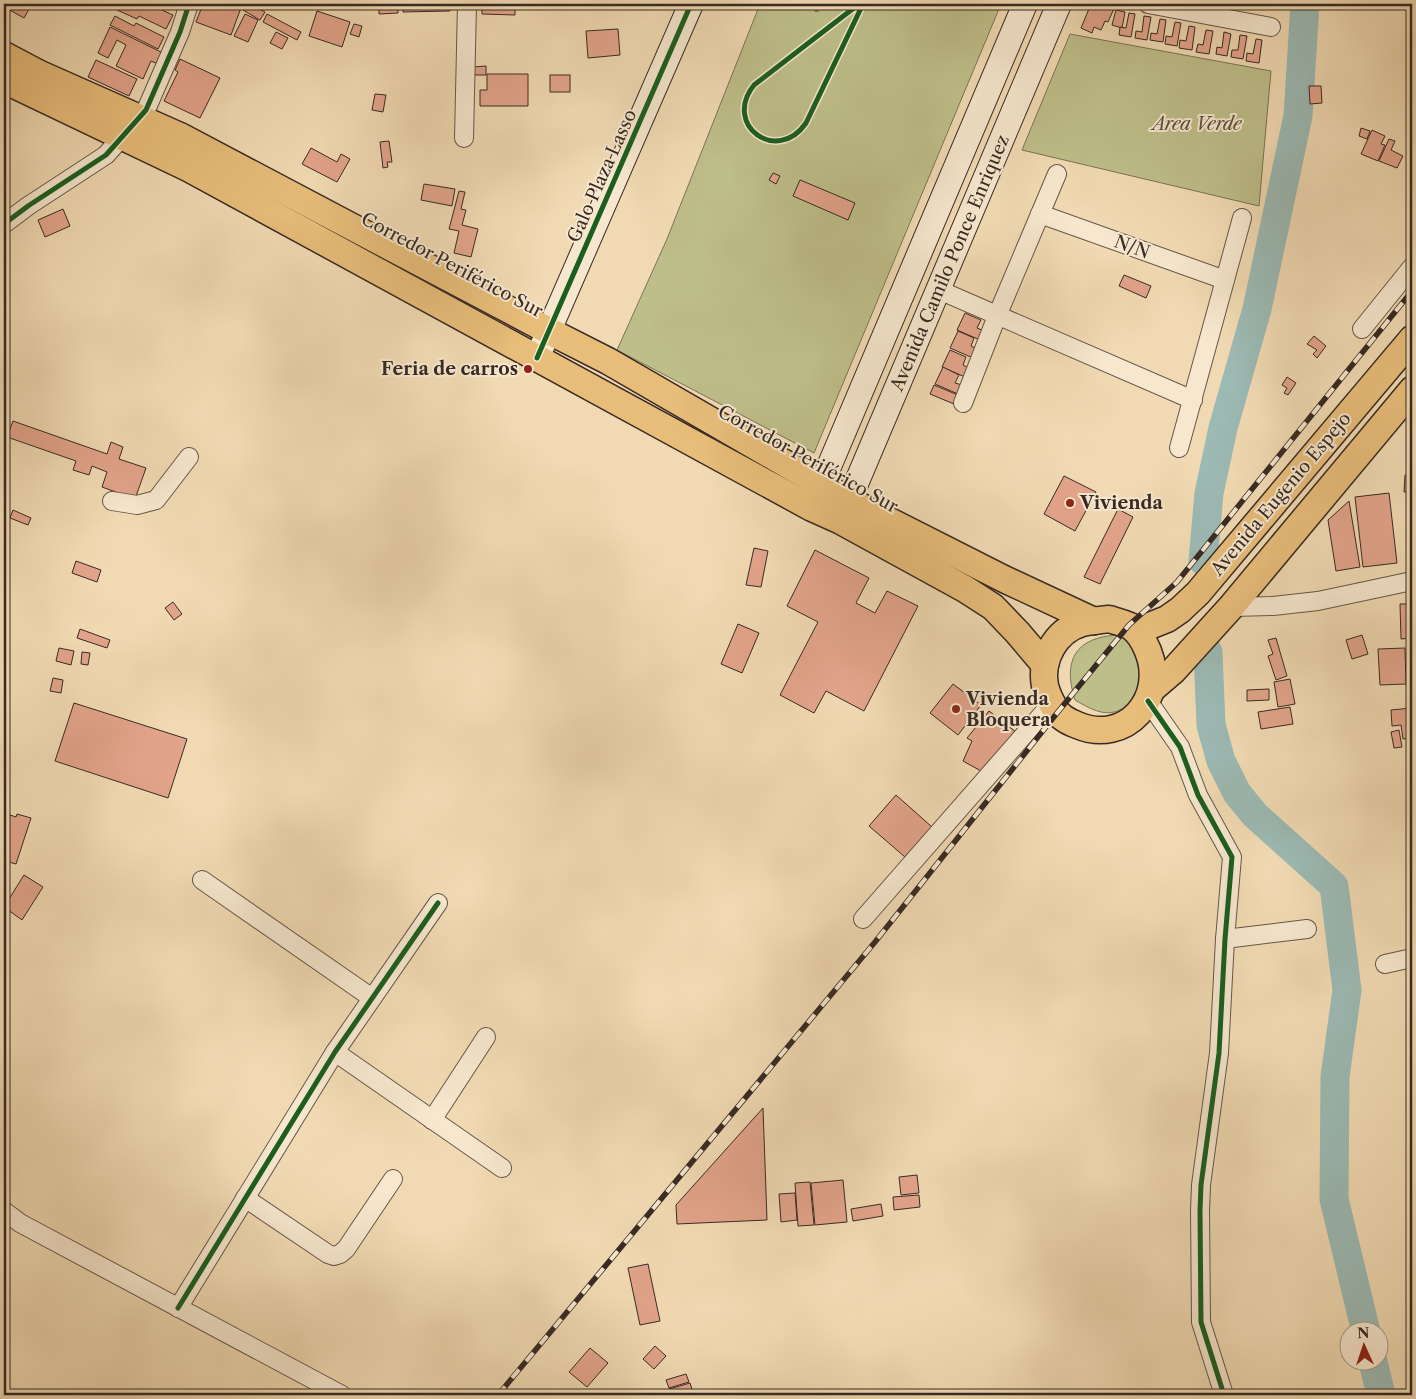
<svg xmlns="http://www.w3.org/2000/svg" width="1416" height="1399" font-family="'Libre Caslon Text',serif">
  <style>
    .green { fill: #bebe8a; stroke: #7a7457 }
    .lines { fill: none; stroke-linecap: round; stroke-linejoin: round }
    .river { stroke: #9cbab4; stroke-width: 29 }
    .building { fill: #e3a48b; stroke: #372a24 }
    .street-casing { stroke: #665648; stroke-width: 20 }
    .secondary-casing { stroke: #372a24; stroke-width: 26 }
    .primary-casing { stroke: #372a24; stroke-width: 29 }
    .street { stroke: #f6e7ce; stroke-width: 18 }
    .secondary { stroke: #f6e7ce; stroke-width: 24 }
    .primary { stroke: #e8bd7a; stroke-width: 26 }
    .rail-casing { stroke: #372a24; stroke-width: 5.5 }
    .rail { stroke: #f6e7ce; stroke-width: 4; stroke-dasharray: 11; stroke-linecap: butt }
    .quiet { stroke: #8d6e63; stroke-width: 4; stroke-dasharray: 8 4; stroke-linecap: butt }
    .cycleway-casing { stroke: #f6e7ce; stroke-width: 8 }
    .cycleway { stroke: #1b5e20; stroke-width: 5 }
    .poi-dot { fill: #8f2418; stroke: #f6e7ce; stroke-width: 2 }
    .labels { text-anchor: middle; stroke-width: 4; stroke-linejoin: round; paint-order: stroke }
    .park-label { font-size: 18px; font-style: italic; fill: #594f3e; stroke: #f6e7ce }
    .street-label { font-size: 18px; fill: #372a24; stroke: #f6e7ce }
    .poi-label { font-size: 18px; font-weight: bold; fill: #372a24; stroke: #f6e7ce; text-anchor: start }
  </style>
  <rect width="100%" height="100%" fill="#f1dab3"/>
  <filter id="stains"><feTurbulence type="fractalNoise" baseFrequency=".004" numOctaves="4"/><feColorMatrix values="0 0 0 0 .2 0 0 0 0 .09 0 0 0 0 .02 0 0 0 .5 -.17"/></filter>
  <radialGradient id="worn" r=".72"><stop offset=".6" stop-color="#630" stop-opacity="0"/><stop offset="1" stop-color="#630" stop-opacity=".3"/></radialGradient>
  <g class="green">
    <path d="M760,4H1001L814,453L617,350L667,239Z"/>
    <path d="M1070,34L1271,71L1259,206L1022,150Z"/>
    <path d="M1118,635L1129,640L1143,659L1139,697C1114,719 1102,716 1075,700C1062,660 1076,637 1118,635Z"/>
  </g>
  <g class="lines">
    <g class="river">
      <path d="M1203,561L1209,493L1223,428L1257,309L1298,116L1305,4"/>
      <path d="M1208,652L1211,725L1221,761L1237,793L1255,815L1334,886L1347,990L1335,1077L1334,1199L1366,1332"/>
      <path d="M1373,1362L1381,1395"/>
    </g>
  </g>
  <g class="building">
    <path d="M9,4H32L24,18L6,8Z"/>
    <path d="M120,4H149L173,15L166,29L139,16L137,19L117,10Z"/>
    <path d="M203,4L242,5L231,35L196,22Z"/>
    <path d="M247,4H250L265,12L260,20L243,10Z"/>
    <path d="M379,4H398V13L379,14Z"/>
    <path d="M402,4H450V11L403,12Z"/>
    <path d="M482,4H515V15L482,14Z"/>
    <path d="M1091,4H1116L1108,22L1105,21L1101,30L1094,27L1092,33L1081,28Z"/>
    <path d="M1116,10L1125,12L1122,28L1112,25Z"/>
    <path d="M317,11L350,22L342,47L309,36Z"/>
    <path d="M1129,13L1135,14L1131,37L1119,35L1120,27L1126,28Z"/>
    <path d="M245,14L258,20L248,42L234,36Z"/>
    <path d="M267,14L301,32L297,40L263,22Z"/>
    <path d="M115,16L134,26L136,23L164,37L158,49L110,25Z"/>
    <path d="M1144,16L1151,17L1147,40L1135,38L1136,31L1142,32Z"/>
    <path d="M1160,19L1166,20L1163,42L1150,40L1151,33L1157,34Z"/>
    <path d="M1175,22L1181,23L1177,46L1165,44L1166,36L1172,37Z"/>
    <path d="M354,24L362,26L359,37L350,34Z"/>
    <path d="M1189,26L1195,27L1192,50L1179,48L1180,40L1186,41Z"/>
    <path d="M110,27L163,53L158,64L151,61L143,79L116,66L126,45L117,40L108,58L98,53Z"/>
    <path d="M618,29L620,55L588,58L586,31Z"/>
    <path d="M1206,30L1213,31L1209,54L1196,52L1198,44L1203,45Z"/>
    <path d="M276,32L288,38L282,49L270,43Z"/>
    <path d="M1224,32L1231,34L1227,56L1216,54L1217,47L1222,48Z"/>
    <path d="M1240,35L1247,36L1243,59L1231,57L1232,50H1238Z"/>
    <path d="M1256,39L1262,40L1259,63L1246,61L1247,53L1253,54Z"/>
    <path d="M180,59L220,78L200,118L164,101L178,72L175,70Z"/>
    <path d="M96,60L137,79L129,96L88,77Z"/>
    <path d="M486,66V75H473V67Z"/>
    <path d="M487,74H528V106H480V90H487Z"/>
    <rect x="550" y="75" width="20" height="17"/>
    <path d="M1309,86H1321L1322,103L1310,104Z"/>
    <path d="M375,94L386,95L383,112L372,110Z"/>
    <path d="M1361,128L1370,131L1367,139L1359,136Z"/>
    <path d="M1372,130L1385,136L1381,144L1385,145L1378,161L1361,154Z"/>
    <path d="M1389,139L1395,141L1391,150L1403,156L1397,168L1379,161Z"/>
    <path d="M389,141L392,162H387L388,167L383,168L380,142Z"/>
    <path d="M311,148L337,162L341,154L350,159L337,182L302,164Z"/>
    <path d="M773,173L780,176L776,184L769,180Z"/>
    <path d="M800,180L855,203L848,220L793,196Z"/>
    <path d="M424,184L455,189L452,206L421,200Z"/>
    <path d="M459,191L465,192L461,209L466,210L462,225L478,229L471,257L454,253L459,231L449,229Z"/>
    <path d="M63,209L70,226L45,237L38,220Z"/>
    <path d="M1124,275L1151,286L1146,298L1119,286Z"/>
    <path d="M965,313L981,320L977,328L984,331L980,340L957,330Z"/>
    <path d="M958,331L974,338L971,346L977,349L973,358L950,348Z"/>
    <path d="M1314,336L1326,346L1317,358L1313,354L1317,350L1307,344Z"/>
    <path d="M950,350L966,357L963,365L969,368L965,377L942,367Z"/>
    <path d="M943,367L959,375L955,383L962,385L958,394L935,384Z"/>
    <path d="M1287,377L1296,383L1288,395L1284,393L1287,388L1282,385Z"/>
    <path d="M934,385L958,395L954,404L930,394Z"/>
    <path d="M13,421L107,454L111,442L123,447L119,459L146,468L135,499L102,487L107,472L92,466L89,475L73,470L76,461L7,437Z"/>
    <path d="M1405,475H1412V492H1404Z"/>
    <path d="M1064,476L1096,492L1075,531L1044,514Z"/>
    <path d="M1389,493L1397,563L1363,567L1355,497Z"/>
    <path d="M1349,501L1360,567L1336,571L1328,520Z"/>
    <path d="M1118,509L1133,517L1100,584L1084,577Z"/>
    <path d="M13,510L31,518L28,525L10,518Z"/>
    <path d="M754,548L768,551L761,587L746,585Z"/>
    <path d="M815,550L869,578L856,603L875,613L887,591L918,606L864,711L826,691L814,713L780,695L818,622L787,606Z"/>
    <path d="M76,561L101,570L97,582L72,573Z"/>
    <path d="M173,602L182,614L174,620L165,608Z"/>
    <path d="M1400,604H1412V638L1401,639Z"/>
    <path d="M738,624L759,633L742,673L721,664Z"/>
    <path d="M80,629L110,640L107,648L77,638Z"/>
    <path d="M1362,635L1368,654L1352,659L1346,640Z"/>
    <path d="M1276,638L1287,676L1276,680L1268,656L1273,654L1268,640Z"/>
    <path d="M59,648L74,651L71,665L56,661Z"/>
    <path d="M1405,648L1406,684L1380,685L1378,649Z"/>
    <path d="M82,652L90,653L88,665L81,664Z"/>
    <path d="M53,678L63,680L61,693L50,691Z"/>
    <path d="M1290,679L1295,704L1278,707L1274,682Z"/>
    <path d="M953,684L981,705L958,735L930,713Z"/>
    <path d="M1269,689V700L1247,701V690Z"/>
    <path d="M74,703L187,739L168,798L55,761Z"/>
    <path d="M1290,707L1293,724L1261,729L1258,712Z"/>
    <path d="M1412,708V738L1403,739L1401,725L1392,726L1391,710Z"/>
    <path d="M989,711L1016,732L981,771L963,761L972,741L967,738Z"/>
    <path d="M1399,730L1402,747L1394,748L1391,732Z"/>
    <path d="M896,795L932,827L905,857L869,826Z"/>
    <path d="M17,814L31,818L16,864L9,862L7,866H4V835L10,815L16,817Z"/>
    <path d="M24,875L43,887L22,920L4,907Z"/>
    <path d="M763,1108L767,1220L677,1224L676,1205Z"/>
    <path d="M917,1175L919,1193L901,1195L899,1177Z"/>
    <path d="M843,1180L847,1222L815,1225L811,1183Z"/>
    <path d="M810,1182L814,1225L798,1226L795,1183Z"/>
    <path d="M795,1193L797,1220L781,1222L779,1194Z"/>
    <path d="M919,1195L920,1207L894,1210L893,1197Z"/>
    <path d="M881,1204L883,1216L853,1221L851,1209Z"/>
    <path d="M648,1264L660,1321L640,1325L628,1268Z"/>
    <path d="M655,1346L666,1356L654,1369L643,1359Z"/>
    <path d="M590,1348L608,1363L587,1387L569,1372Z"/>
    <path d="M686,1374L689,1382L669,1388L666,1380Z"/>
    <path d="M690,1383L694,1395H670L669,1389Z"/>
  </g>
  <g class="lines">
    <g class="street-casing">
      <g id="street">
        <path d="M1148,4L1271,27"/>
        <path d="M464,138L467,4"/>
        <path d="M1040,214L1225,280"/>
        <path d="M4,224L28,206L106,155L146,110L180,32L189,4"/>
        <path d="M939,290L1193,400"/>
        <path d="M1362,329L1412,267"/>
        <path d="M963,403L997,316L1057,174"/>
        <path d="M1179,448L1242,218"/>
        <path d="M112,501L137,505L156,500L189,457"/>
        <path d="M1231,607L1273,606L1318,601L1412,581"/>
        <path d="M1148,701L1180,747L1198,795L1232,857L1225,939L1219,1053L1201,1185L1200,1211L1201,1322L1224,1395"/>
        <path d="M202,880L372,998"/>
        <path d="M863,919L1052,703"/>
        <path d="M1225,939L1307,929"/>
        <path d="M1385,964L1412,958"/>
        <path d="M335,1052L502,1168"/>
        <path d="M432,1120L486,1037"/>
        <path d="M245,1198L328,1254L334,1256L340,1254L346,1249L393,1179"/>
        <path d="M4,1211L20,1223L342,1395"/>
        <path d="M178,1308L335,1052L438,903"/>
      </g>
    </g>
    <g class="secondary-casing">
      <g id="secondary">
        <path d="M537,358L691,4"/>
        <path d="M814,502L1025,4"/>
        <path d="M842,517L1059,4"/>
      </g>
    </g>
    <g class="primary-casing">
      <g id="primary">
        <path d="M4,55L40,74L182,137L549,331L608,361L850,501L1004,579L1094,621"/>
        <path d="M4,80L190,169L812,508L841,521L965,589L993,607L1017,632L1045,665"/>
        <path d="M1109,619C1116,621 1124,623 1130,626C1139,632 1144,641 1148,651C1167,698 1126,746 1077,725C1069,722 1058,716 1054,707C1050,700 1047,694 1045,686C1040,660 1055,631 1082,623C1091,621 1100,620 1109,619Z"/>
        <path d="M1137,631L1167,619L1180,610L1198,593L1412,339"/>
        <path d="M1152,689L1173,671L1231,607L1412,390"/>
      </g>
    </g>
    <use href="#street" class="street"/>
    <use href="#secondary" class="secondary"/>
    <use href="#primary" class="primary"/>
    <g class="rail-casing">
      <path id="rail" d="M498,1395L875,942L1057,713L1129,625L1177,582L1412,291"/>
    </g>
    <use href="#rail" class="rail"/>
    <g class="quiet">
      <path d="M757,4L770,6"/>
      <path d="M816,4L817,15"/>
    </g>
    <g class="cycleway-casing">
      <g id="cycleway">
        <path d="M859,4L754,85C722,125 777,165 806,123L863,4"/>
        <path d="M4,224L28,206L106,155L146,110L180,32L189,4"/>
        <path d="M537,358L691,4"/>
        <path d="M1148,701L1180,747L1198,795L1232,857L1225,939L1219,1053L1201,1185L1200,1211L1201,1322L1224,1395"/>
        <path d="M178,1308L335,1052L438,903"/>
      </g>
    </g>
    <use href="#cycleway" class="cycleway"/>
  </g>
  <g class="poi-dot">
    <circle cx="528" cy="369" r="5"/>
    <circle cx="1070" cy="503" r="5"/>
    <circle cx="956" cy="709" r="5"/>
  </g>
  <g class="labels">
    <g class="park-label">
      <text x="1197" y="130">Area Verde</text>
    </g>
    <g class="street-label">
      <text transform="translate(602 176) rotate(-66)" y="6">Galo Plaza Lasso</text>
      <text transform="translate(1132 247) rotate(20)" y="6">N/N</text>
      <text transform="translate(950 263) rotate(-67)" y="6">Avenida Camilo Ponce Enriquez</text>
      <text transform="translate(452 265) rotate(28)" y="6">Corredor Periférico Sur</text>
      <text transform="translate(808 459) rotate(29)" y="6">Corredor Periférico Sur</text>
      <text transform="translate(1281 494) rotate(-50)" y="6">Avenida Eugenio Espejo</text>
    </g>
    <g class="poi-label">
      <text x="518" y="375" text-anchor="end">Feria de carros</text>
      <text x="1080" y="509">Vivienda</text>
      <text x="966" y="705">Vivienda<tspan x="966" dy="21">Bloquera</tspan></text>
    </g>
  </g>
  <rect width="1416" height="1399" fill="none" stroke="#f1dab3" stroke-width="20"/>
  <rect x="5" y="5" width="1406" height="1389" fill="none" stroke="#372a24" stroke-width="2.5"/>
  <rect x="10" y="10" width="1396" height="1379" fill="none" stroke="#372a24"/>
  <g transform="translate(1364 1346) rotate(357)"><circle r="24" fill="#f6e7ce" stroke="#aa9b8a"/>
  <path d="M0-4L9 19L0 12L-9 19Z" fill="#8f2418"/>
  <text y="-8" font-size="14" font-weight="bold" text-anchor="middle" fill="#372a24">N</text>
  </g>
  <rect width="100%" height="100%" filter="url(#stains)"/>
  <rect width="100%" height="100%" fill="url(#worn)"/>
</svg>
